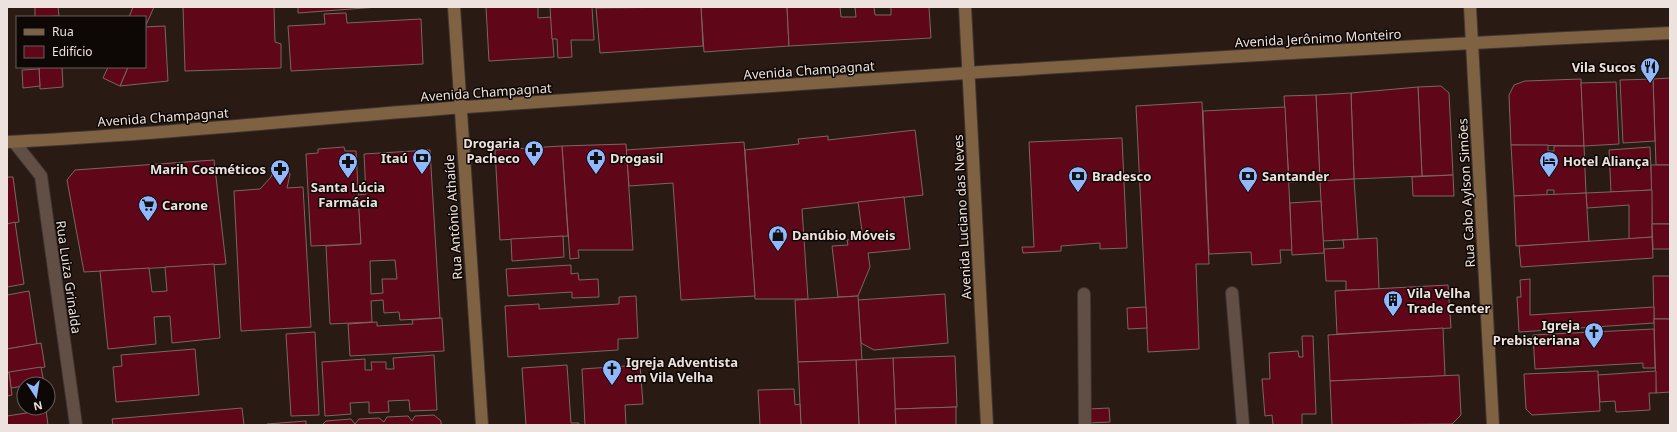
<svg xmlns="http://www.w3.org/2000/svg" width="1677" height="432" font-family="'Noto Sans',sans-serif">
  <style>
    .building { fill: #5f0619; stroke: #7b6666; fill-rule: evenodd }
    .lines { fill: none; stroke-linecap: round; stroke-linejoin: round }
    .lane-casing { stroke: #413632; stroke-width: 14 }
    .street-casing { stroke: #413632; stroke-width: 14 }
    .secondary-casing { stroke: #413632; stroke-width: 14 }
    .lane { stroke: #614f46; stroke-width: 12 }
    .street { stroke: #614f46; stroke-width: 12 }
    .secondary { stroke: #7f6242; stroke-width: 12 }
    .labels { text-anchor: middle; stroke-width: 3; stroke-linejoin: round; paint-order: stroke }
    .street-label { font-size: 13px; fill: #ede2dd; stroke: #0d0705 }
    .poi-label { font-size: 13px; font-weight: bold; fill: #ede2dd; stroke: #0d0705; text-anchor: start }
  </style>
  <rect width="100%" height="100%" fill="#291a13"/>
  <g class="building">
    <path d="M35,7H58L59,16L35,17Z"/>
    <path d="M133,7H154L145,27V17H129Z"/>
    <path d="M183,7H274L275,42L281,44V68L185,71Z"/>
    <path d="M298,7H378L298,13Z"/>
    <path d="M486,7H538V18L551,17L554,57L489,61Z"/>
    <path d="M550,7H592L594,40H571L572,57L558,58L557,39H552Z"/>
    <path d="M701,7H787L789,46L704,52Z"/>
    <path d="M701,7L703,46L600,53L596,8Z"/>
    <path d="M787,7H840L841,17H856L855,7H874L875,15H891V7H929L931,38L789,46Z"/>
    <path d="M346,13L347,23L421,19L423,64L291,71L288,26L325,24L324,14Z"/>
    <path d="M165,26L168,81L120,86L128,67H145V27Z"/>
    <path d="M39,67H62L63,87L40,89Z"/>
    <path d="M108,67H128L120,86L103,78Z"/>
    <path d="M39,69L40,86L23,88L22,70Z"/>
    <path d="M1670,78V165H1656L1653,79Z"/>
    <path d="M1581,79L1584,146L1511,145L1509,95L1514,85L1525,81Z"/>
    <path d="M1653,79L1655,141L1623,143L1620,80Z"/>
    <path d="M1616,82L1619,144L1584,146L1581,83Z"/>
    <path d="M1441,86L1449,93L1453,175L1422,176L1418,87Z"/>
    <path d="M1418,87L1422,176L1354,179L1351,93Z"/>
    <path d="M1351,93L1354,179L1320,181L1316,95Z"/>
    <path d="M1316,95L1320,181L1289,182L1284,96Z"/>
    <path d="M1202,102L1209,264H1196L1199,349L1148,352L1136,106Z"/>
    <path d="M1285,107L1292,250H1280L1281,263L1252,265L1251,252L1209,254L1203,111Z"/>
    <path d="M915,130L923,195L802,209L808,299H755L745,150L799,144L798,139L828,136V140Z"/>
    <path d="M1122,138L1127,248L1100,249V243L1061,246V251L1023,253L1022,247H1034L1029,142Z"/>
    <path d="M744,142L755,296L681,300L673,183L629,186L626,150Z"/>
    <path d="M626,144L633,250H578L579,258L570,259L562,146Z"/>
    <path d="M1511,145H1548V151H1554V146H1584L1586,193L1554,195V190H1547V195L1514,196Z"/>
    <path d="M562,146L568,236L500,240L495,150Z"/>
    <path d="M344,147L345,151H356L361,244L311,246L306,154L318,153V149Z"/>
    <path d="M1650,147L1652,190L1611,192L1609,150Z"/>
    <path d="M430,150L440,318L400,320L399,312L384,313L383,300L371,301L372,322L330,324L326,246L361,244L358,195L366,194L364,154ZM395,260L397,279H382L383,293L371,294L370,261Z"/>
    <path d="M214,160L226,264L84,272L67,180L75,170Z"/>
    <path d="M1651,165H1670V224H1652Z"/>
    <path d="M283,167L287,169L290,174L287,188L303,187L311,327L241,331L234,191L260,189L271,177L273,171L277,168Z"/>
    <path d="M1453,175L1454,196H1413L1412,177Z"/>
    <path d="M7,177H13L19,222L7,224Z"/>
    <path d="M1354,179L1358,239L1323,241L1320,181Z"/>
    <path d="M1652,190V237L1629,239V205L1587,208L1586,193Z"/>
    <path d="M1586,193L1589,242L1516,246L1514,196Z"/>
    <path d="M904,197L910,249L868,253L870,267L858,296L838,297L832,246L848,245L847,240L863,238L858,202Z"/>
    <path d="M1321,201L1324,253L1292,255L1290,203Z"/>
    <path d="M15,222L24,284L7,287V224Z"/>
    <path d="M1652,224H1670V249H1653Z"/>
    <path d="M563,236L564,257L512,261L511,239Z"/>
    <path d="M1652,237L1653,258L1521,267L1519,246Z"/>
    <path d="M1377,238L1379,289L1346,290V281H1326L1324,249L1344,248L1343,240Z"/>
    <path d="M214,264L220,338L172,343L170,316L154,317L156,344L108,349L100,271L149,268L152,292L167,291L165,267Z"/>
    <path d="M571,265V274L578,273L579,280L598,279L599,297L572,298V292L508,296L506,269Z"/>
    <path d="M1653,276H1670V319H1654Z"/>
    <path d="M1530,279V315L1654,307V323L1519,332L1517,297H1521L1520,280Z"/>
    <path d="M1448,285L1451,328L1337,334L1335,291Z"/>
    <path d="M29,291L37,344L7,349V295Z"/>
    <path d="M945,294L948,343L874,350L861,343L858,300Z"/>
    <path d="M636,296L638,338L618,339V350L508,357L505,306L539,304V309L619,304V297Z"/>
    <path d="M858,296L862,360L798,362L795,300Z"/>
    <path d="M1146,307L1147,328L1128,329L1127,308Z"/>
    <path d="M442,318L444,351L350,356L348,324L377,322V326L413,324L412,320Z"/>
    <path d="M1654,319H1670V392L1656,393Z"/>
    <path d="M1443,328L1445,376L1330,381L1328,335Z"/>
    <path d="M1654,329L1655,368H1643V363L1535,369L1533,335Z"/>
    <path d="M315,332L319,415L291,416L286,334Z"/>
    <path d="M1302,336H1313L1316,414H1302V425H1273L1272,415L1265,416L1262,379H1270L1269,353L1298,351L1299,357H1303Z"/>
    <path d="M41,343L45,367L7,373V349Z"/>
    <path d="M195,349L199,395L116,402L113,367L122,366L121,355Z"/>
    <path d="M434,355L437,410L410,411L409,400L388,401L389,412L369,413V402L350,403L351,414L325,416L322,362L365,359V370H372L371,362H386V369H394L393,358Z"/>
    <path d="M955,356L957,407L895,409L893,358Z"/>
    <path d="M893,358L896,425H859L856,360Z"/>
    <path d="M856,360L859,425H801L798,362Z"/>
    <path d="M567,365L571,423H579V425H526L522,368Z"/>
    <path d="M640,365L643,404L625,405L626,425H585L582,369Z"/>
    <path d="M41,367L44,383L24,384V386L11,388L9,372Z"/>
    <path d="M1598,371L1600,411L1532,415L1526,409L1524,374Z"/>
    <path d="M1656,371V393H1649L1650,410L1616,412L1615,401L1600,402L1598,375Z"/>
    <path d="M9,372L12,395L7,396V373Z"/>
    <path d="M1459,375L1461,415L1452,424L1332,425L1330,381Z"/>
    <path d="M794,389L795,405L800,404L801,425H760L758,390Z"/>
    <path d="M956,407V425H896L895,409Z"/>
    <path d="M25,408H46V410L26,413Z"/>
    <path d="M242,408L244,425H113L112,419Z"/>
    <path d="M1109,408L1110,422L1089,423L1088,409Z"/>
    <path d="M46,410L48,425H7V416Z"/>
    <path d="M434,415L441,421V425H322L326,421L351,419L355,424L359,419L379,418L384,422L387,417L408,416L412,421L415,416Z"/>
    <path d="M306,421V425H267V424Z"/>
  </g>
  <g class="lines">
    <g class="lane-casing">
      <g id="lane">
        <path d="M1232,293L1243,425"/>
        <path d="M1084,294L1085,425"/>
      </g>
    </g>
    <g class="street-casing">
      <path id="street" d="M14,142L41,176L76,425"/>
    </g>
    <g class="secondary-casing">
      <g id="secondary">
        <path d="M454,7L482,425"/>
        <path d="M965,7L987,425"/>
        <path d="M1470,7L1493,425"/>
        <path d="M7,142C160,135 313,118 466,107C867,79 1268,52 1670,33"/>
      </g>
    </g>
    <use href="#lane" class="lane"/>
    <use href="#street" class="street"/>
    <use href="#secondary" class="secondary"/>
  </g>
  <defs>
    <g id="restaurant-pin" transform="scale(1)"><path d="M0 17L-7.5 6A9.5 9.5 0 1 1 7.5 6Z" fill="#90b8fd" stroke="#0d0705"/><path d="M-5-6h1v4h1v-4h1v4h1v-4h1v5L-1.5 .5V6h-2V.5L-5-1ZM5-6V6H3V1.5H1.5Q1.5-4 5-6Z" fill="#111"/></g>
    <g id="pharmacy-pin" transform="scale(1)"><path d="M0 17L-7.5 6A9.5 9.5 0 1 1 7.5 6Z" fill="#90b8fd" stroke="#0d0705"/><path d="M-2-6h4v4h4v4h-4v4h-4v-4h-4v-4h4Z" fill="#111"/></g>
    <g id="bank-pin" transform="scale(1)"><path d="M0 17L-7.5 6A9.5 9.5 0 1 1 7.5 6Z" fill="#90b8fd" stroke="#0d0705"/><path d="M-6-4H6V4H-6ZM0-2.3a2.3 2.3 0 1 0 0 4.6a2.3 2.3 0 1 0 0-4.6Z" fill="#111"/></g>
    <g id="hotel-pin" transform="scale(1)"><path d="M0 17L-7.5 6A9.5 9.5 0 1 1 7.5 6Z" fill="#90b8fd" stroke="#0d0705"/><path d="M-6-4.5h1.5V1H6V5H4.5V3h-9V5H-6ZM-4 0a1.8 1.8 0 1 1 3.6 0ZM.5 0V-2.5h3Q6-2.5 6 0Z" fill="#111"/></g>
    <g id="supermarket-pin" transform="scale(1)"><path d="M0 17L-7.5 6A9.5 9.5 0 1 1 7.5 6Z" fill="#90b8fd" stroke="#0d0705"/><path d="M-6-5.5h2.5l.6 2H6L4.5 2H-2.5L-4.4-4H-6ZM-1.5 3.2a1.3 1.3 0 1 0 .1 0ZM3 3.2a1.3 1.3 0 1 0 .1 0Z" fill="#111"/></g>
    <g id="shop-pin" transform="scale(1)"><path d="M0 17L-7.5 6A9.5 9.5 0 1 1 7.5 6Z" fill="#90b8fd" stroke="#0d0705"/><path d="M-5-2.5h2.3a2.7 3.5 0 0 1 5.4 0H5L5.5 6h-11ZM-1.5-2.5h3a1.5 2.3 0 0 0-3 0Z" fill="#111"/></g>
    <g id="building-pin" transform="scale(1)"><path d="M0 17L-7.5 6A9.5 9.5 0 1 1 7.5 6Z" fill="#90b8fd" stroke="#0d0705"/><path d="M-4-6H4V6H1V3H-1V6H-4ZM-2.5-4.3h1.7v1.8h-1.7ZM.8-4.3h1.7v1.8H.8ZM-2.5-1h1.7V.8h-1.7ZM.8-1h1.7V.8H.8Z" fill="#111"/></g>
    <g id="church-pin" transform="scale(1)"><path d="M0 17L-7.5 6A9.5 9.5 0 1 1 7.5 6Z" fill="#90b8fd" stroke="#0d0705"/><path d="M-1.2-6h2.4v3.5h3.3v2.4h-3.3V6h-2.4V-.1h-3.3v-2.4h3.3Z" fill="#111"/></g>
  </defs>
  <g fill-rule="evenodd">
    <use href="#restaurant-pin" x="1650" y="67"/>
    <use href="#pharmacy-pin" x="534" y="150"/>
    <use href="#bank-pin" x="422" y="158"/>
    <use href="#pharmacy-pin" x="596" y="158"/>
    <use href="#hotel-pin" x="1549" y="161"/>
    <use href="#pharmacy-pin" x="348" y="162"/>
    <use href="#pharmacy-pin" x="280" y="169"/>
    <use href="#bank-pin" x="1078" y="176"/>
    <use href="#bank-pin" x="1248" y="176"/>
    <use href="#supermarket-pin" x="148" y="205"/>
    <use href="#shop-pin" x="778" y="235"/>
    <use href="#building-pin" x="1393" y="300"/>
    <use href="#church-pin" x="1594" y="332"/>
    <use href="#church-pin" x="612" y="369"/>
  </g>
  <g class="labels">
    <g class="street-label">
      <text transform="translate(1318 38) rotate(-3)" y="5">Avenida Jerônimo Monteiro</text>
      <text transform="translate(809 70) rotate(-4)" y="5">Avenida Champagnat</text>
      <text transform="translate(486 92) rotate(-4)" y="5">Avenida Champagnat</text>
      <text transform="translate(163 117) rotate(-4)" y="5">Avenida Champagnat</text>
      <text transform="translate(1466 193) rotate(-93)" y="5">Rua Cabo Aylson Simões</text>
      <text transform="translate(453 217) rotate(-94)" y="5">Rua Antônio Athaíde</text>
      <text transform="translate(962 217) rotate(-93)" y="5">Avenida Luciano das Neves</text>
      <text transform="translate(69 277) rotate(82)" y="5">Rua Luiza Grinalda</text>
    </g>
    <g class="poi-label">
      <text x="1636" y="72" text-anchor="end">Vila Sucos</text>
      <text x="520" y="148" text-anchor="end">Drogaria<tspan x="520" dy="15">Pacheco</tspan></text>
      <text x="408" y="163" text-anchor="end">Itaú</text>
      <text x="610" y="163">Drogasil</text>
      <text x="1563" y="166">Hotel Aliança</text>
      <text x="266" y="174" text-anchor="end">Marih Cosméticos</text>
      <text x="1092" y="181">Bradesco</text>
      <text x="1262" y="181">Santander</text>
      <text x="348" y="192" text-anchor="middle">Santa Lúcia<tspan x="348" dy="15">Farmácia</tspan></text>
      <text x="162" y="210">Carone</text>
      <text x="792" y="240">Danúbio Móveis</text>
      <text x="1407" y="298">Vila Velha<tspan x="1407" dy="15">Trade Center</tspan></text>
      <text x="1580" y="330" text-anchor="end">Igreja<tspan x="1580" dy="15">Prebisteriana</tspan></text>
      <text x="626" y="367">Igreja Adventista<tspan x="626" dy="15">em Vila Velha</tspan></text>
    </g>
  </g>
  <rect width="1677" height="432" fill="none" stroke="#ede2dd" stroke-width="16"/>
  <rect x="16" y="16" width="130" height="52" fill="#0d0705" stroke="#675f5b"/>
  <rect x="24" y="29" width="20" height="6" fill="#7f6242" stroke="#675f5b"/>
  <text x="52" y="36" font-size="12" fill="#ede2dd">Rua</text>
  <rect x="24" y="46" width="20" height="12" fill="#5f0619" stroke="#675f5b"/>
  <text x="52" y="56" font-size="12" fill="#ede2dd">Edifício</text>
  <g transform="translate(36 396) rotate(168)"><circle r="19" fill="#0d0705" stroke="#675f5b"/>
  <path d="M0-3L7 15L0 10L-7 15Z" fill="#90b8fd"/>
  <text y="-6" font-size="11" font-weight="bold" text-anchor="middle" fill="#ede2dd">N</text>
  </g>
</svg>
